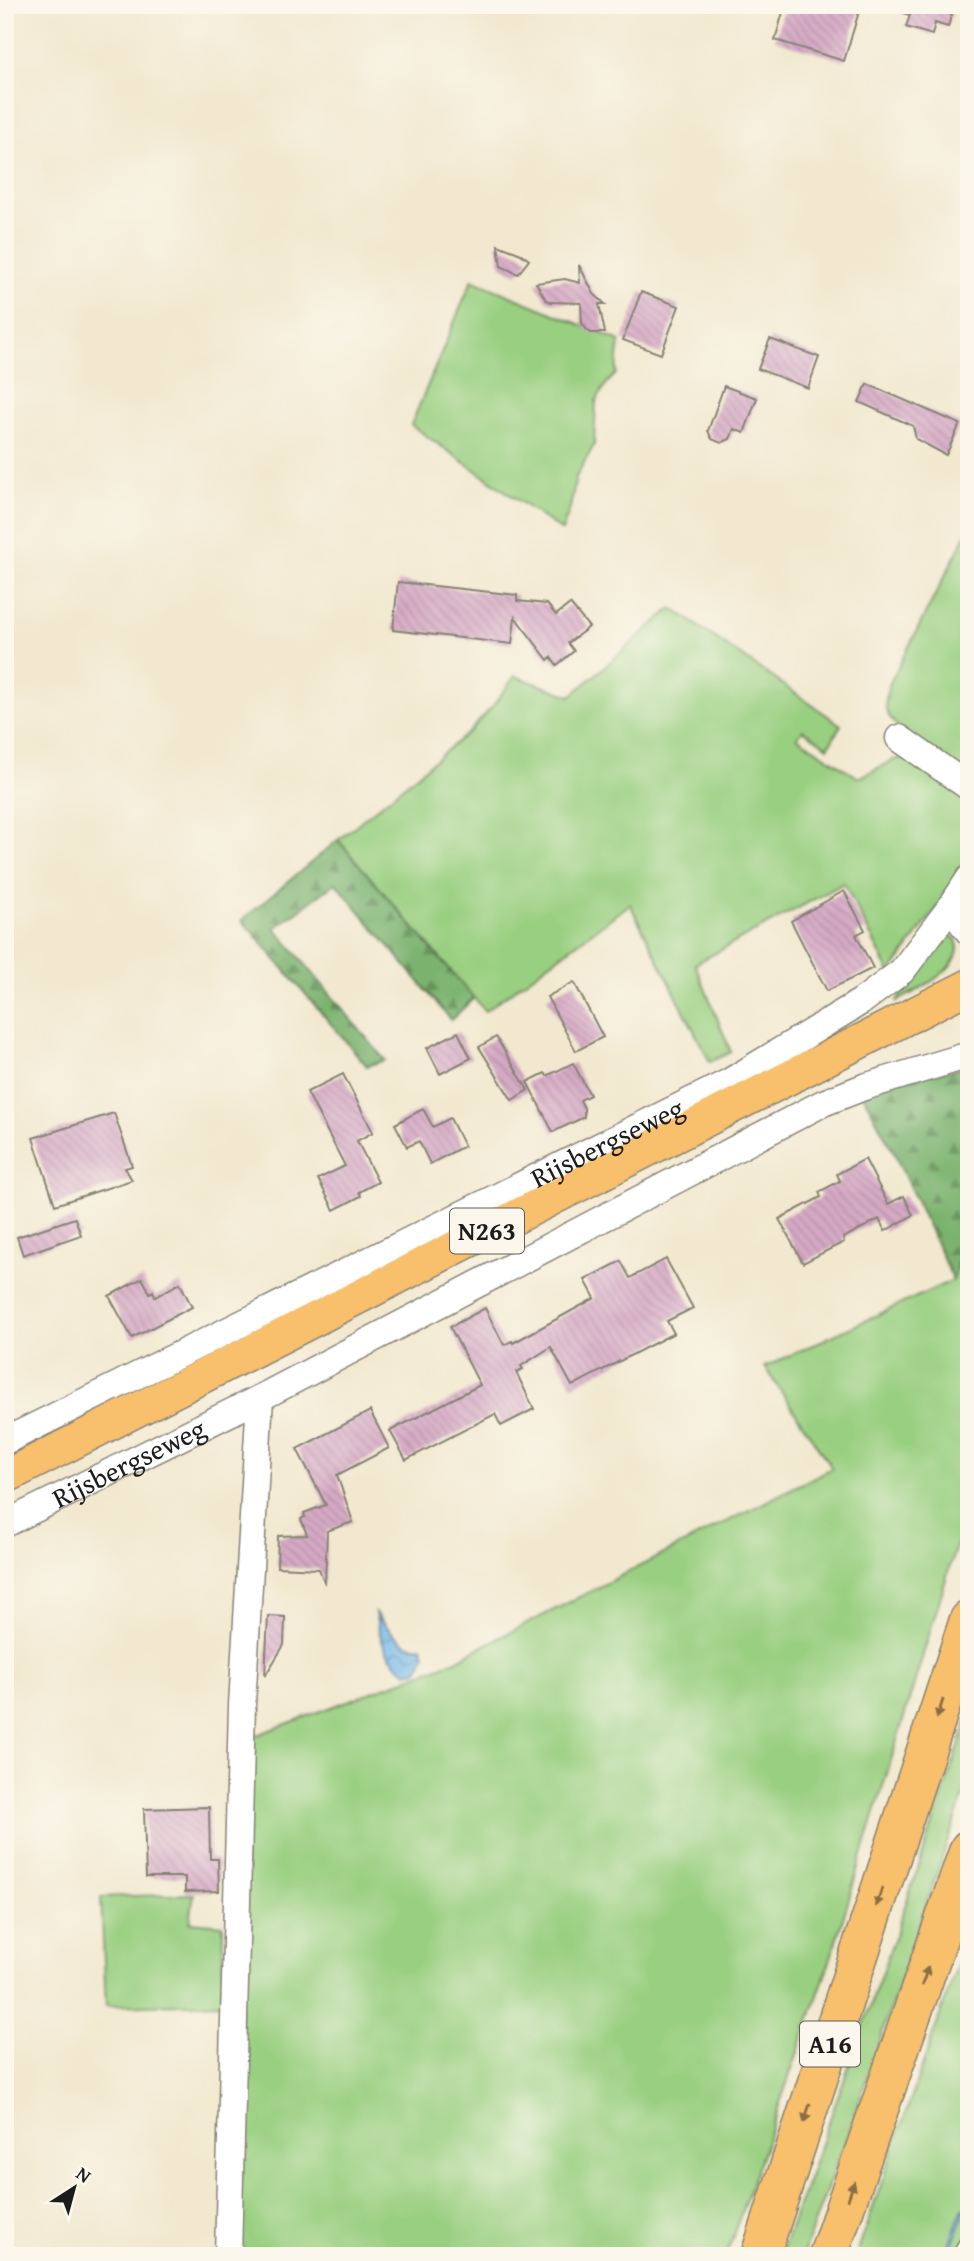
<svg xmlns="http://www.w3.org/2000/svg" width="974" height="2261" font-family="'Gentium Book Plus',serif">
  <style>
    .grass { fill: #99cf80; stroke: #5a764e; stroke-width: 2 }
    .forest { fill: url(#forest-firs); stroke: #4b6745; stroke-width: 2 }
    .water { fill: url(#water-waves); stroke: #486a82; stroke-width: 2 }
    .building { fill: url(#building-back-hatch) }
    .lines { fill: none; stroke-linecap: round; stroke-linejoin: round }
    .minor-casing { stroke: #878276; stroke-width: 29 }
    .major-casing { stroke: #878276; stroke-width: 36 }
    .highway-casing { stroke: #878276; stroke-width: 41 }
    .minor { stroke: #fff; stroke-width: 26 }
    .major { stroke: #f8bf6c; stroke-width: 33 }
    .highway { stroke: #f8bf6c; stroke-width: 38 }
    .oneway { fill: #8a6e44 }
    .labels { text-anchor: middle; stroke-width: 5; stroke-linejoin: round; paint-order: stroke }
    .shield { fill: #fbf7ec; stroke: #5f5e5a; stroke-width: 2 }
    .shield-label { font-size: 26px; font-weight: bold; fill: #1c1c1c }
    .street-label { font-size: 28px; fill: #1c1c1c; stroke: #fbf7ec }
  </style>
  <defs>
    <pattern id="forest-firs" width="22" height="20" patternUnits="userSpaceOnUse" patternTransform="scale(1.75)"><rect width="22" height="20" fill="#7ab26e"/><path d="M5 1l3.5 6h-7zM16 11l3.5 6h-7z" fill="#63905a"/></pattern>
    <pattern id="water-waves" width="16" height="10" patternUnits="userSpaceOnUse" patternTransform="scale(1.75)"><rect width="16" height="10" fill="#73b7e9"/><path d="M0 5q4-4 8 0t8 0" fill="none" stroke="#5e94bc"/></pattern>
    <pattern id="building-back-hatch" width="6" height="6" patternUnits="userSpaceOnUse" patternTransform="scale(1.75)"><rect width="6" height="6" fill="#d5a9c5"/><path d="M-1 5l2 2M0 0l6 6M5-1l2 2" fill="none" stroke="#b691a9"/></pattern>
  </defs>
  <rect width="100%" height="100%" fill="#fbf7ec"/>
  <filter id="ink" filterUnits="userSpaceOnUse"><feTurbulence type="fractalNoise" baseFrequency=".0143" numOctaves="2"/><feDisplacementMap in="SourceGraphic" scale="14" xChannelSelector="R" yChannelSelector="G"/><feConvolveMatrix kernelMatrix="1 2 1 2 8 2 1 2 1" color-interpolation-filters="sRGB"/></filter>
  <filter id="wash" filterUnits="userSpaceOnUse"><feTurbulence type="fractalNoise" baseFrequency=".00686" numOctaves="4" result="noise"/><feDisplacementMap in="SourceGraphic" scale="28" xChannelSelector="R" yChannelSelector="G"/><feGaussianBlur stdDeviation="1.57" result="paint"/><feColorMatrix in="noise" values="0 0 0 0 0 0 0 0 0 0 0 0 0 0 0 0 0 1.4 0 .05"/><feComposite in="paint" operator="in"/></filter>
  <g filter="url(#wash)">
    <rect width="100%" height="100%" fill="#f2e8cf"/>
    <g class="grass">
      <path d="M472,280L620,341L616,374L607,383L596,401L594,445L576,477L570,508L562,531L411,425Z"/>
      <path d="M969,529V774C948,761 892,733 886,709C884,702 887,694 888,687Z"/>
      <path d="M672,608L841,725L828,747L803,730L797,737L859,778L893,760L907,757L969,791V863L890,973L844,883L695,964L731,1052L710,1062L630,904L485,1011L338,840L470,731L492,707L515,676L571,696Z"/>
      <path d="M944,936L954,937C974,964 914,992 896,1002L939,940Z"/>
      <path d="M969,1225V1503L830,1961L726,2256H232L249,1738L454,1661L832,1468L765,1367L953,1280Z"/>
      <path d="M969,1715V1779L851,2125L802,2256H780C846,2077 910,1897 969,1715Z"/>
      <path d="M194,1894L190,1922L223,1925L222,2003L106,2006L101,1897Z"/>
      <path d="M969,1932V2233L959,2256H856Z"/>
    </g>
    <g class="forest">
      <path d="M338,840L474,998L451,1020L336,883L275,928L385,1060L367,1066L242,920Z"/>
      <path d="M969,1066V1225L953,1280L894,1153L860,1089Z"/>
    </g>
    <g class="water">
      <path d="M375,1613C389,1628 400,1649 422,1646L425,1655L418,1670L407,1672C383,1655 381,1641 375,1613Z"/>
      <path d="M963,2208L966,2209L948,2256H944Z"/>
    </g>
    <g id="blocks">
      <g class="building">
        <path d="M785,5H861L844,61L775,40Z"/>
        <path d="M892,5H954L948,27L935,23L932,35L906,27L910,15L892,9Z"/>
        <path d="M498,245L521,254L529,260L518,274L501,266Z"/>
        <path d="M579,265L594,294L605,304H599L605,333H591L586,329L582,323L581,303L552,302L546,300L536,283L565,279L580,283Z"/>
        <path d="M641,292L679,306L661,354L623,340Z"/>
        <path d="M770,339L819,357L808,388L758,369Z"/>
        <path d="M867,384L960,424L946,455L916,439L913,426L859,402Z"/>
        <path d="M724,386L757,398L744,433L734,429L730,439L721,443L712,439L708,431Z"/>
        <path d="M398,582L517,595V601L547,604L556,615L570,604L589,627L568,643L574,651L557,665L551,657L548,660L515,617L512,644L393,630Z"/>
        <path d="M844,891L865,930L856,935L873,968L827,991L791,921Z"/>
        <path d="M574,982L603,1037L576,1051L547,997Z"/>
        <path d="M458,1032L471,1058L440,1074L427,1048Z"/>
        <path d="M496,1037L528,1090L512,1100L479,1047Z"/>
        <path d="M573,1063L590,1095L580,1100L584,1108V1117L553,1132L527,1082L545,1073L547,1076Z"/>
        <path d="M343,1074L373,1132L357,1141L378,1182L359,1192L361,1196L334,1210L318,1179L345,1166L307,1092Z"/>
        <path d="M423,1109L433,1127L450,1118L464,1146L430,1164L419,1141L407,1147L395,1124Z"/>
        <path d="M114,1113L132,1166L125,1168L132,1180L55,1205L33,1138Z"/>
        <path d="M865,1159L888,1204L904,1196L913,1215L885,1231L879,1219L843,1238L844,1242L803,1263L779,1219L821,1197L819,1192L840,1181L837,1174Z"/>
        <path d="M75,1218L81,1235L23,1255L17,1237Z"/>
        <path d="M666,1259L693,1308L667,1321L674,1333L572,1386L551,1347L521,1366L523,1369L516,1372L534,1409L501,1426L495,1414L406,1460L390,1431L480,1385L450,1327L485,1308L504,1345L512,1341L513,1343L595,1298L585,1280L621,1261L630,1278Z"/>
        <path d="M142,1278L150,1293L153,1291L155,1297L180,1283L192,1307L132,1338L109,1296Z"/>
        <path d="M370,1411L389,1448L337,1475L353,1522L327,1531L325,1584L319,1569L277,1567L278,1536L307,1535L301,1519L305,1517L304,1513L326,1505L297,1449Z"/>
        <path d="M268,1616L285,1617L284,1645L265,1676Z"/>
        <path d="M209,1807L210,1859H218L219,1891L185,1892V1877H146L144,1809Z"/>
      </g>
    </g>
  </g>
  <g filter="url(#ink)">
    <use href="#blocks" fill-opacity="0" stroke="#878276" stroke-width="2"/>
    <g class="lines">
      <g class="minor-casing">
        <g id="minor">
          <path d="M899,738L969,787"/>
          <path d="M950,908L969,932"/>
          <path id="s1" d="M5,1441L729,1082L862,1001L902,971L950,908L969,879"/>
          <path id="s2" d="M5,1524L260,1398L823,1103L864,1087L969,1055"/>
          <path d="M228,2256L242,1705L260,1398"/>
          <path d="M966,2256L969,2250"/>
        </g>
      </g>
      <g class="major-casing">
        <path id="major" d="M5,1477L969,986"/>
      </g>
      <g class="highway-casing">
        <g id="highway">
          <path d="M760,2256L969,1620"/>
          <path d="M828,2256L969,1849"/>
        </g>
      </g>
      <use href="#minor" class="minor"/>
      <use href="#major" class="major"/>
      <use href="#highway" class="highway"/>
    </g>
    <defs><path id="oneway-solid" d="M-6-.8H1V-3.2L6.5 0L1 3.2V.8H-6Z" transform="scale(1.75)"/></defs>
    <g class="oneway">
      <use href="#oneway-solid" transform="translate(940 1709) rotate(108)"/>
      <use href="#oneway-solid" transform="translate(879 1897) rotate(108)"/>
      <use href="#oneway-solid" transform="translate(925 1976) rotate(-71)"/>
      <use href="#oneway-solid" transform="translate(807 2113) rotate(108)"/>
      <use href="#oneway-solid" transform="translate(851 2191) rotate(-71)"/>
    </g>
  </g>
  <g class="labels">
    <g class="shield">
      <rect x="450" y="1208.5" width="74" height="45" rx="5"/>
      <rect x="800" y="2021.5" width="60" height="45" rx="5"/>
    </g>
    <g class="shield-label">
      <text x="487" y="1240">N263</text>
      <text x="830" y="2053">A16</text>
    </g>
    <g class="street-label">
      <text dy="10" stroke="none"><textPath href="#s1" startOffset="672">Rijsbergseweg</textPath></text>
      <text dy="10" stroke="none"><textPath href="#s2" startOffset="138">Rijsbergseweg</textPath></text>
    </g>
  </g>
  <rect width="974" height="2261" fill="none" stroke="#fbf7ec" stroke-width="28"/>
  <g transform="translate(74 2188) rotate(36)" stroke="#fbf7ec" stroke-width="5" paint-order="stroke">
  <path d="M0-5L12 26L0 18L-12 26Z" fill="#1c1c1c"/>
  <text y="-10" font-size="19" font-weight="bold" text-anchor="middle" fill="#1c1c1c">N</text>
  </g>
</svg>
